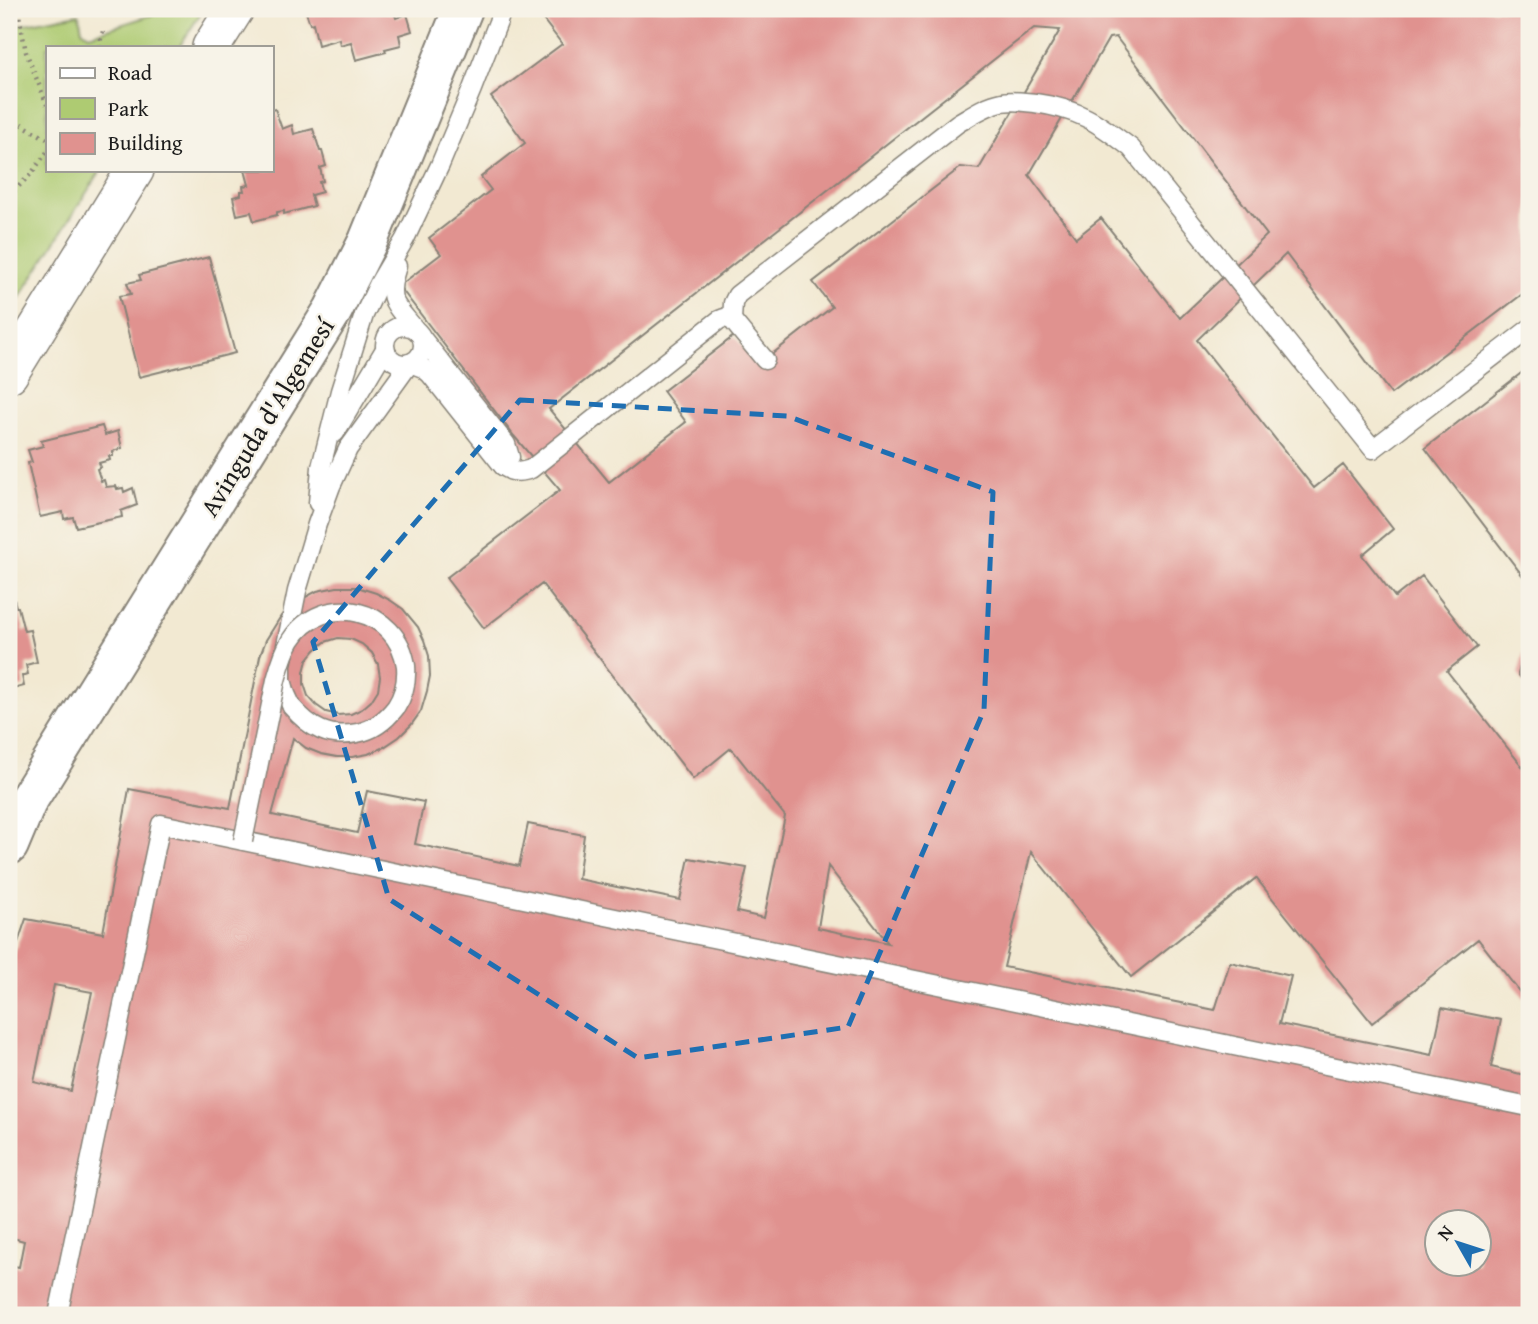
<svg xmlns="http://www.w3.org/2000/svg" width="1538" height="1324" font-family="'Gentium Book Plus',serif">
  <style>
    .green { fill: #aecb72; stroke: #657447; stroke-width: 2 }
    .building { fill: #e0928f; fill-rule: evenodd }
    .lines { fill: none; stroke-linecap: round; stroke-linejoin: round }
    .lane-casing { stroke: #878277; stroke-width: 21 }
    .street-casing { stroke: #878277; stroke-width: 40 }
    .secondary-casing { stroke: #878277; stroke-width: 42 }
    .path { stroke: #878277; stroke-width: 4.5; stroke-dasharray: 2 5; stroke-linecap: butt }
    .lane { stroke: #fff; stroke-width: 18 }
    .street { stroke: #fff; stroke-width: 37 }
    .secondary { stroke: #fff; stroke-width: 38 }
    .lane-bridge-casing { stroke: #878277; stroke-width: 21; stroke-linecap: butt }
    .lane-bridge { stroke: #fff; stroke-width: 18 }
    .marked { fill: none; stroke: #1f6fb2; stroke-width: 5; stroke-dasharray: 14 9; stroke-linejoin: round }
    .labels { text-anchor: middle; stroke-width: 5; stroke-linejoin: round; paint-order: stroke }
    .street-label { font-size: 26px; fill: #1c1c1c; stroke: #f7f3e8 }
  </style>
  <rect width="100%" height="100%" fill="#f7f3e8"/>
  <filter id="ink" filterUnits="userSpaceOnUse"><feTurbulence type="fractalNoise" baseFrequency=".0143" numOctaves="2"/><feDisplacementMap in="SourceGraphic" scale="14" xChannelSelector="R" yChannelSelector="G"/><feConvolveMatrix kernelMatrix="1 2 1 2 8 2 1 2 1" color-interpolation-filters="sRGB"/></filter>
  <filter id="wash" filterUnits="userSpaceOnUse"><feTurbulence type="fractalNoise" baseFrequency=".00686" numOctaves="4" result="noise"/><feDisplacementMap in="SourceGraphic" scale="28" xChannelSelector="R" yChannelSelector="G"/><feGaussianBlur stdDeviation="1.57" result="paint"/><feColorMatrix in="noise" values="0 0 0 0 0 0 0 0 0 0 0 0 0 0 0 0 0 1.4 0 .05"/><feComposite in="paint" operator="in"/></filter>
  <g filter="url(#wash)">
    <rect width="100%" height="100%" fill="#f2e9d2"/>
    <path class="green" d="M171,9H200L201,11L199,16L179,47H47V170H101L9,314V27L79,14L82,30L89,35Z"/>
    <g id="blocks">
      <g class="building">
        <path d="M305,9H379L380,11L387,10L388,13L394,12L396,18L407,14L412,31L399,35L401,45L385,49L386,52L356,60L351,42L340,45L339,39L318,45L313,23L310,24Z"/>
        <path d="M535,9H1529V289L1391,394L1286,254L1197,340L1314,488L1343,465L1393,529L1362,555L1395,597L1422,576L1477,647L1447,671L1529,775V1004L1478,939L1372,1023L1256,878L1131,977L1031,852L1004,967L1215,1010L1230,962L1291,976L1279,1024L1432,1055L1442,1008L1501,1020L1491,1067L1529,1076V1315H9V1265L19,1267L24,1241L9,1237V969L26,919L103,933L129,789L230,808L260,656L266,640L281,616L289,607L302,599L317,591L337,587H357L376,593L390,600L403,609L418,627L424,640L429,656L430,676L427,691L421,711L411,725L399,737L384,747L368,754L352,757H337L321,754L306,748L293,738L272,815L357,833L367,791L424,802L415,844L519,866L528,824L584,835L578,879L680,900L689,858L747,868L737,912L764,918L785,816L731,748L693,779L542,584L484,628L446,578L560,490L514,436L399,286L441,254L429,238L491,190L481,177L525,143L491,97L562,44ZM1034,28L1060,30L979,169L961,167L813,282L832,307L758,365L734,336L663,391L686,422L609,482L549,409ZM1116,37L1267,235L1180,318L1101,218L1076,238L1029,175L1109,38ZM338,638L351,639L362,644L372,653L378,664L380,677L378,690L371,701L362,709L351,714L338,715L326,712L316,705L308,696L304,684V672L307,660L315,650L325,642ZM828,866L888,943L818,928ZM54,985L92,992L71,1091L34,1082ZM1436,1222H1478V1264H1436Z"/>
        <path d="M275,109L282,129L292,125L294,134L313,129L320,151H322L326,166L320,168L323,181L319,182L322,192L311,195L314,206L284,214V211L277,212V215L254,221L251,212L237,215L233,197L241,195V191H244L243,186L249,185L245,170H271V110Z"/>
        <path d="M209,257L235,353L139,377L119,296L131,294L127,283L141,280L139,275Z"/>
        <path d="M1529,367V584L1425,448Z"/>
        <path d="M102,426L105,435L118,431L122,448L113,451V456H109L110,460L99,463L101,467L97,469L101,481L104,480L106,487L116,486L117,489L123,488L124,492L133,488L137,505L121,511L122,517L76,527L73,517L64,519L63,512L40,517L28,463L32,462L28,450L43,446L41,441Z"/>
        <path d="M12,591L16,607H18L24,631L30,630L37,662L26,665L28,674L22,676L24,686L9,690V592Z"/>
        <path d="M1529,647V689L1518,674L1524,651Z"/>
      </g>
    </g>
  </g>
  <g filter="url(#ink)">
    <use href="#blocks" fill-opacity="0" stroke="#878277" stroke-width="2"/>
    <g class="lines">
      <g class="lane-casing">
        <g id="lane">
          <path d="M397,266C386,300 393,302 414,328"/>
          <path d="M732,320L733,303L737,295L958,123C972,115 986,105 1002,102C1012,100 1025,102 1035,103C1079,109 1097,122 1131,148L1373,449L1529,329"/>
          <circle cx="404" cy="345" r="19"/>
          <path d="M422,338L506,444L510,457L503,466"/>
          <path d="M335,433L385,349"/>
          <path d="M318,503L321,467L340,391L364,315L379,283L405,239L440,165L472,89L498,22L502,9"/>
          <path d="M292,707L286,694L282,680V665L297,591L317,524L331,486L348,449L410,363L423,368L430,374L503,466C512,473 520,473 531,469L719,320L724,318L732,320L765,360"/>
          <path d="M58,1315L161,824L1529,1107"/>
        </g>
      </g>
      <g class="street-casing">
        <g id="street">
          <path d="M211,47L235,9"/>
          <path d="M9,374L135,170"/>
        </g>
      </g>
      <g class="secondary-casing">
        <path id="secondary" d="M9,845L27,802L333,310L368,241L463,9"/>
      </g>
      <g class="path">
        <path d="M18,10L26,52L47,105"/>
        <path d="M99,47L103,31"/>
        <path d="M9,117L47,139"/>
        <path d="M9,196L31,174L47,152"/>
      </g>
      <use href="#lane" class="lane"/>
      <use href="#street" class="street"/>
      <use href="#secondary" class="secondary"/>
      <g class="lane-bridge-casing">
        <path id="lane-bridge" d="M243,841L276,680C280,666 283,653 291,640C323,590 398,608 406,666C407,680 404,695 396,707C386,720 374,730 357,733C329,739 310,728 292,707"/>
      </g>
      <use href="#lane-bridge" class="lane-bridge"/>
    </g>
  </g>
  <path class="marked" d="M520,400L787,416L993,492L984,710L848,1027L638,1058L389,899L313,642Z"/>
  <g class="labels">
    <g class="street-label">
      <text transform="translate(267 417) rotate(-58)" y="9">Avinguda d'Algemesí</text>
    </g>
  </g>
  <rect width="1538" height="1324" fill="none" stroke="#f7f3e8" stroke-width="35"/>
  <rect x="46" y="46" width="228" height="126" fill="#f7f3e8" stroke="#9f9d96" stroke-width="2"/>
  <rect x="60" y="68" width="35" height="10" fill="#ffffff" stroke="#9f9d96" stroke-width="2"/>
  <text x="108" y="80" font-size="21" fill="#1c1c1c">Road</text>
  <rect x="60" y="98" width="35" height="21" fill="#aecb72" stroke="#9f9d96" stroke-width="2"/>
  <text x="108" y="116" font-size="21" fill="#1c1c1c">Park</text>
  <rect x="60" y="133" width="35" height="21" fill="#e0928f" stroke="#9f9d96" stroke-width="2"/>
  <text x="108" y="150" font-size="21" fill="#1c1c1c">Building</text>
  <g transform="translate(1458 1243) rotate(309)"><circle r="33" fill="#f7f3e8" stroke="#9f9d96" stroke-width="2"/>
  <path d="M0-5L12 26L0 18L-12 26Z" fill="#1f6fb2"/>
  <text y="-10" font-size="19" font-weight="bold" text-anchor="middle" fill="#1c1c1c">N</text>
  </g>
</svg>
